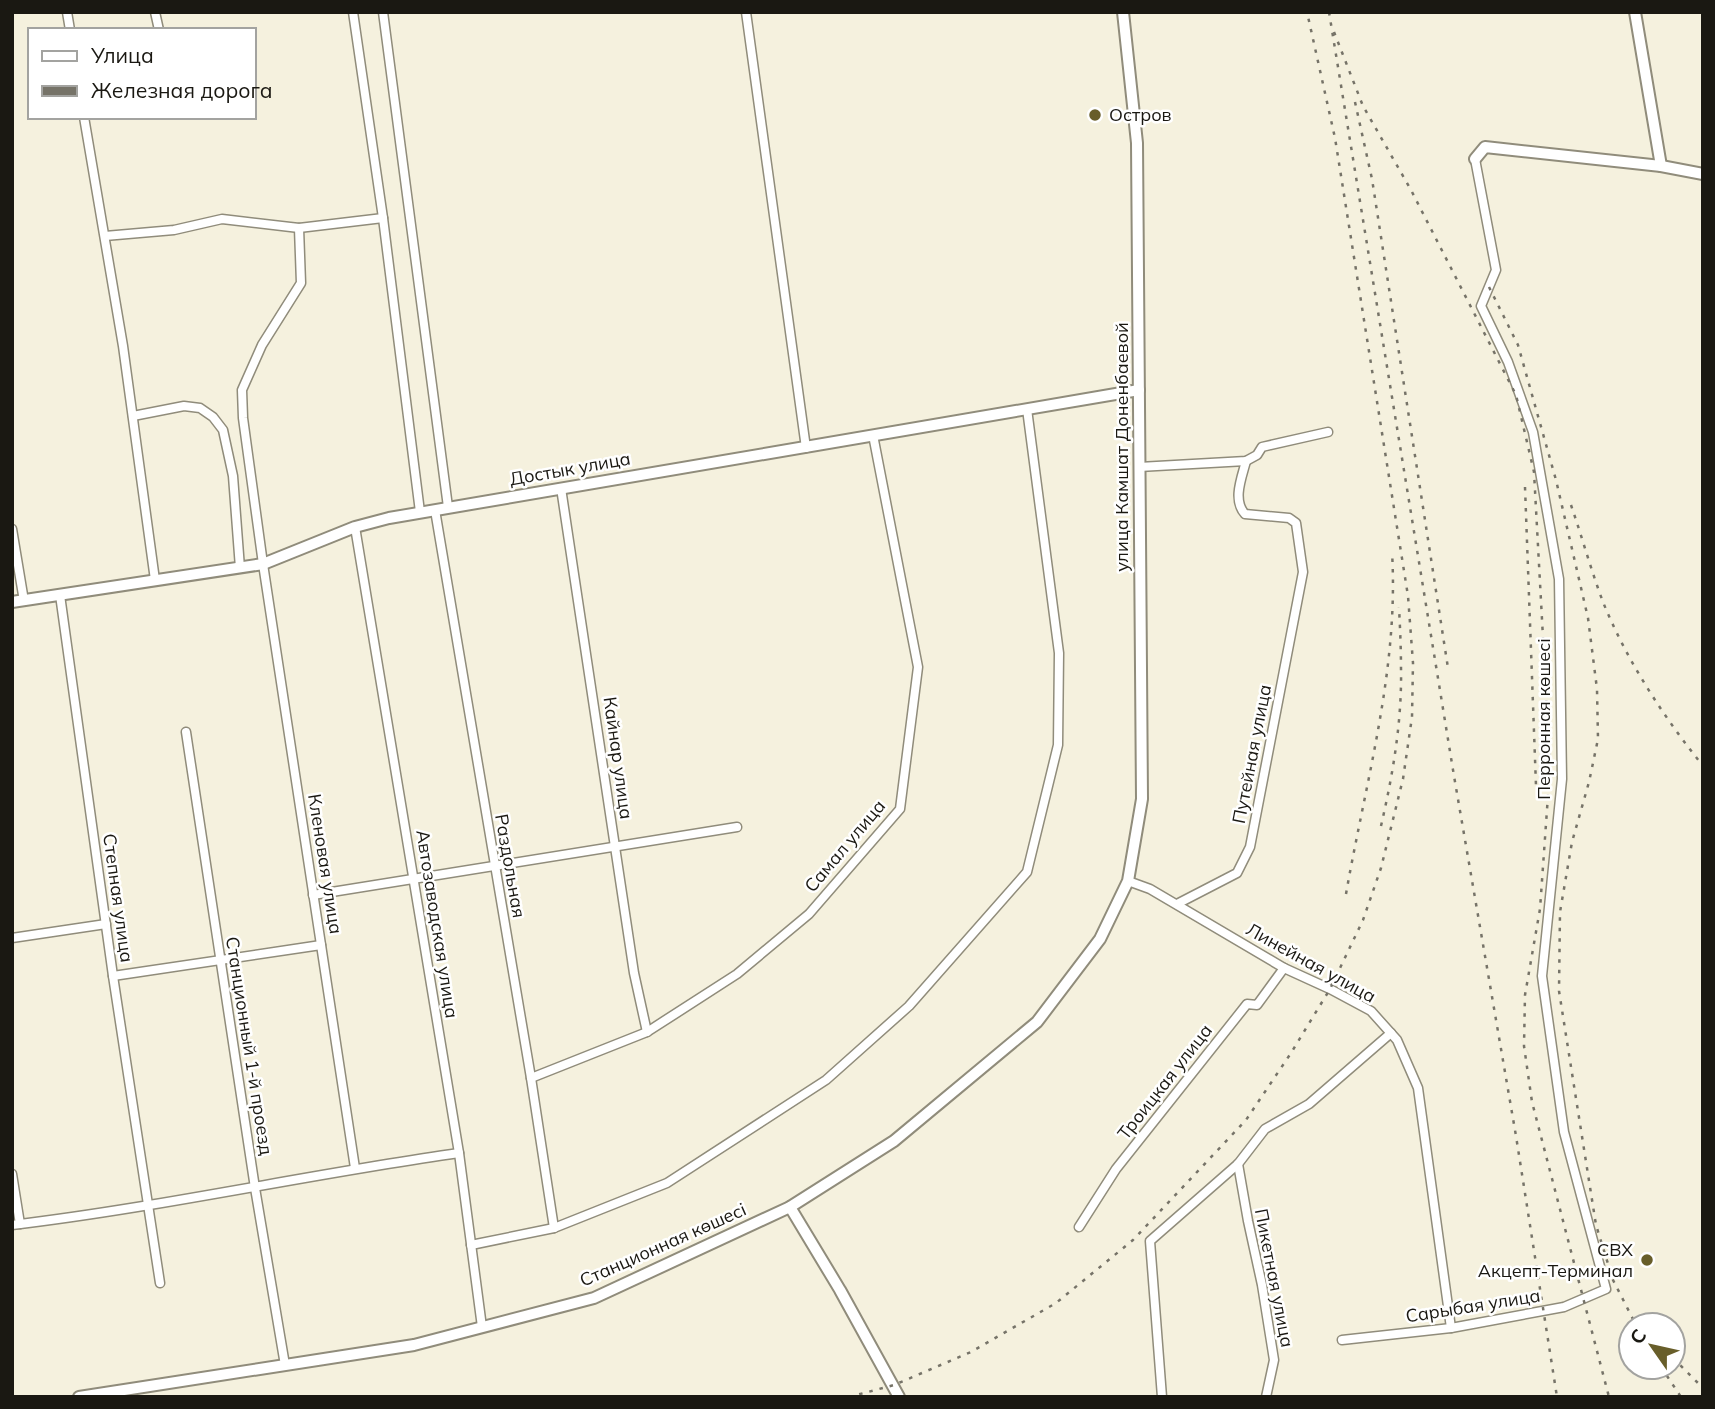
<svg xmlns="http://www.w3.org/2000/svg" width="1715" height="1409" font-family="Mulish,sans-serif">
  <style>
    .lines { fill: none; stroke-linecap: round; stroke-linejoin: round }
    .minor-casing { stroke: #908c7b; stroke-width: 11 }
    .tertiary-casing { stroke: #908c7b; stroke-width: 14 }
    .minor { stroke: #fff; stroke-width: 8 }
    .tertiary { stroke: #fff; stroke-width: 10 }
    .rail { stroke: #767368; stroke-width: 2.5; stroke-dasharray: 3.5 7; stroke-linecap: butt }
    .poi-dot { fill: #685e2a; stroke: #fff; stroke-width: 2.5 }
    .labels { text-anchor: middle; stroke-width: 5; stroke-linejoin: round; paint-order: stroke }
    .poi-label { font-size: 18px; fill: #1a1812; stroke: #fff; text-anchor: start }
    .street-label { font-size: 18px; fill: #1a1812; stroke: #fff }
  </style>
  <rect width="100%" height="100%" fill="#f5f1de"/>
  <g class="lines">
    <g class="minor-casing">
      <g id="minor">
        <path d="M67,12L70,30"/>
        <path d="M155,12L159,30"/>
        <path d="M353,12L383,218L420,512"/>
        <path d="M383,12L448,507"/>
        <path d="M746,12L806,448"/>
        <path d="M84,117L123,346L155,580"/>
        <path d="M299,228L301,283L262,345L242,390L243,418L263,564L355,1168"/>
        <path d="M105,236L174,230L222,219L299,228L383,218"/>
        <path d="M133,416L184,406L200,408L213,417L223,430L233,476L240,568"/>
        <path d="M1139,467L1246,461L1257,455L1262,447L1328,432"/>
        <path d="M561,488L634,973L647,1032"/>
        <path d="M435,510L531,1078L554,1228"/>
        <path d="M355,527L459,1153L482,1327"/>
        <path d="M12,529L24,601"/>
        <path d="M60,595L113,976L160,1283"/>
        <path d="M186,732L255,1188L285,1365"/>
        <path d="M1128,881L1150,889L1284,968L1330,989L1371,1011L1397,1040L1418,1088L1451,1328"/>
        <path d="M313,895L737,827"/>
        <path d="M1177,904L1237,873L1250,847L1303,572L1296,523L1289,518L1245,514C1232,500 1242,477 1246,461"/>
        <path d="M12,938L106,924"/>
        <path d="M113,976L321,945"/>
        <path d="M531,1078L647,1032L737,974L809,914L900,809L918,667L873,435"/>
        <path d="M1238,1164L1248,1221L1262,1285L1274,1360L1266,1397"/>
        <path d="M12,1174L20,1224"/>
        <path d="M12,1225C162,1207 310,1174 459,1153"/>
        <path d="M1079,1227L1116,1169L1247,1004L1257,1005L1284,968"/>
        <path d="M471,1245L554,1228L667,1183L826,1080L909,1006L1027,872L1058,745L1059,653L1027,409"/>
        <path d="M1342,1340L1451,1328L1564,1307L1606,1289L1564,1132L1542,976L1562,779L1559,579L1533,432L1508,362L1481,306L1496,270L1475,159"/>
        <path d="M1162,1397L1150,1241L1238,1164L1265,1129L1309,1104L1391,1033"/>
      </g>
    </g>
    <g class="tertiary-casing">
      <g id="tertiary">
        <path d="M1635,12L1661,166"/>
        <path d="M1475,159L1485,147L1661,166L1703,174"/>
        <path d="M12,602L263,564L355,527L389,518L1139,390"/>
        <path d="M790,1207L840,1290L899,1397"/>
        <path d="M79,1397L414,1345L594,1298L790,1207L894,1141L1037,1022L1100,939L1128,881L1142,799L1137,143L1123,12"/>
      </g>
    </g>
    <use href="#minor" class="minor"/>
    <use href="#tertiary" class="tertiary"/>
    <g class="rail">
      <path d="M1329,12L1454,776L1516,1136L1557,1397"/>
      <path d="M1334,32L1363,106L1411,190L1516,395L1534,472L1550,767L1540,909L1525,995L1524,1046L1532,1102L1609,1397"/>
      <path d="M1355,102L1372,179L1448,668"/>
      <path d="M1489,287L1518,345L1556,480L1588,618L1597,689L1598,739L1589,782L1572,842L1560,912L1559,991L1596,1225L1613,1280L1636,1325"/>
      <path d="M1525,487L1536,786"/>
      <path d="M1571,505C1582,537 1591,570 1603,602C1627,661 1663,716 1703,766"/>
      <path d="M1381,826C1393,774 1402,721 1401,668C1401,648 1400,627 1399,607"/>
      <path d="M1346,894C1366,780 1399,668 1392,552"/>
      <path d="M1673,1358L1703,1388"/>
      <path d="M1661,1367L1681,1397"/>
      <path d="M849,1397L894,1385L971,1352L1056,1303L1133,1240L1246,1120L1291,1053L1330,989L1363,920L1381,868L1403,779L1412,717L1413,663L1408,596L1335,138L1307,12"/>
    </g>
  </g>
  <g class="poi-dot">
    <circle cx="1095" cy="115" r="7"/>
    <circle cx="1647" cy="1260" r="7"/>
  </g>
  <g class="labels">
    <g class="poi-label">
      <text x="1109" y="121">Остров</text>
      <text x="1633" y="1256" text-anchor="end">СВХ<tspan x="1633" dy="21">Акцепт-Терминал</tspan></text>
    </g>
    <g class="street-label">
      <text transform="translate(1122 447) rotate(-90)" y="6">улица Камшат Доненбаевой</text>
      <text transform="translate(570 469) rotate(-10)" y="6">Достык улица</text>
      <text transform="translate(1544 719) rotate(-90)" y="6">Перронная көшесі</text>
      <text transform="translate(1252 754) rotate(-79)" y="6">Путейная улица</text>
      <text transform="translate(618 758) rotate(82)" y="6">Кайнар улица</text>
      <text transform="translate(845 846) rotate(-50)" y="6">Самал улица</text>
      <text transform="translate(325 864) rotate(81)" y="6">Кленовая улица</text>
      <text transform="translate(510 866) rotate(80)" y="6">Раздольная</text>
      <text transform="translate(118 898) rotate(82)" y="6">Степная улица</text>
      <text transform="translate(437 924) rotate(81)" y="6">Автозаводская улица</text>
      <text transform="translate(1311 963) rotate(29)" y="6">Линейная улица</text>
      <text transform="translate(249 1046) rotate(81)" y="6">Станционный 1-й проезд</text>
      <text transform="translate(1165 1082) rotate(-52)" y="6">Троицкая улица</text>
      <text transform="translate(663 1245) rotate(-24)" y="6">Станционная көшесі</text>
      <text transform="translate(1274 1278) rotate(79)" y="6">Пикетная улица</text>
      <text transform="translate(1473 1306) rotate(-9)" y="6">Сарыбая улица</text>
    </g>
  </g>
  <rect width="1715" height="1409" fill="none" stroke="#1a1812" stroke-width="28"/>
  <rect x="28" y="28" width="228" height="91" fill="#ffffff" stroke="#a3a3a0" stroke-width="2"/>
  <rect x="42" y="51" width="35" height="10" fill="#ffffff" stroke="#a3a3a0" stroke-width="2"/>
  <text x="91" y="63" font-size="21" fill="#1a1812">Улица</text>
  <rect x="42" y="86" width="35" height="10" fill="#767368" stroke="#a3a3a0" stroke-width="2"/>
  <text x="91" y="98" font-size="21" fill="#1a1812">Железная дорога</text>
  <g transform="translate(1652 1346) rotate(304)"><circle r="33" fill="#ffffff" stroke="#a3a3a0" stroke-width="2"/>
  <path d="M0-5L12 26L0 18L-12 26Z" fill="#685e2a"/>
  <text y="-10" font-size="19" font-weight="bold" text-anchor="middle" fill="#1a1812">С</text>
  </g>
</svg>
